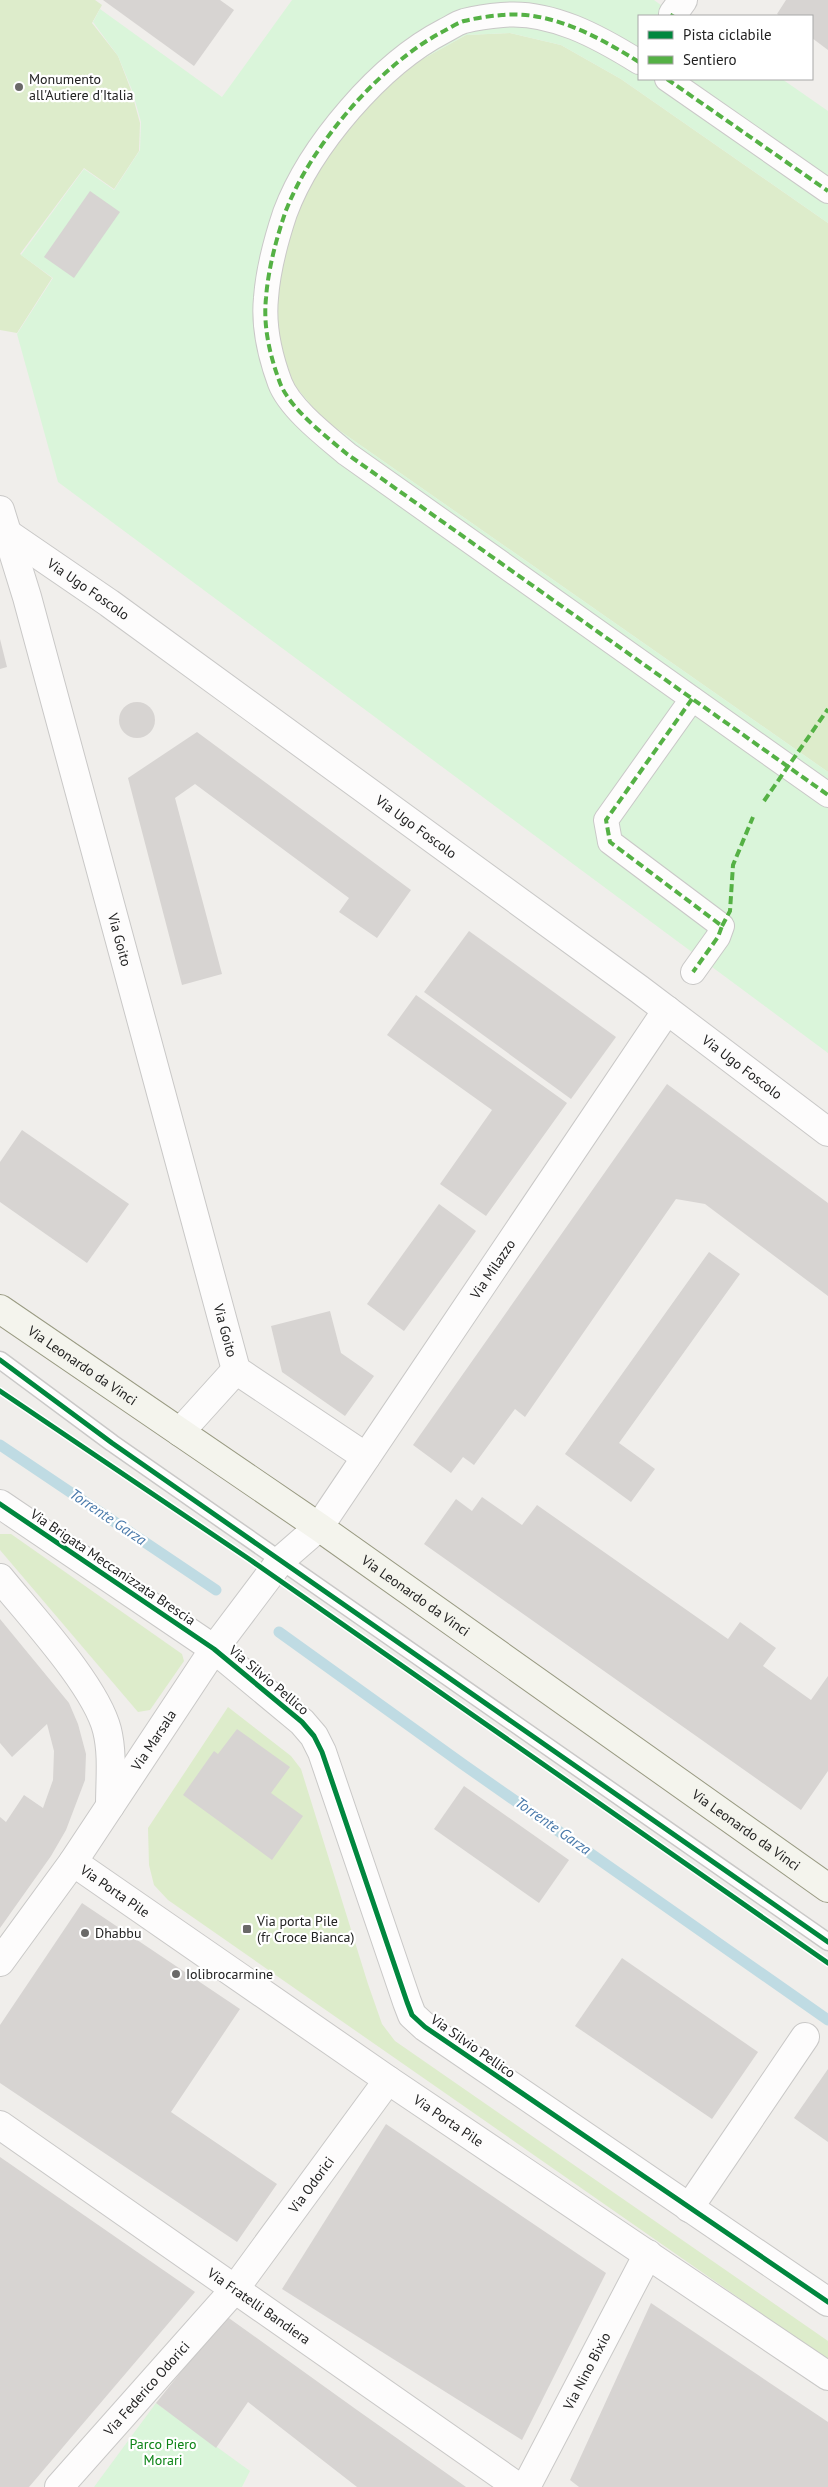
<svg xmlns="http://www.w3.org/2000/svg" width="828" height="2487" font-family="'PT Sans',sans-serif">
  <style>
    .grass { fill: #ddeccb }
    .park { fill: #daf5da }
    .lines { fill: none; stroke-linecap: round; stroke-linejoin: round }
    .stream { stroke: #bfdbe3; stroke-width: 11 }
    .building { fill: #d7d4d2 }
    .service-casing { stroke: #c9c8c7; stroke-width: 19 }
    .pedestrian-casing { stroke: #c9c8c7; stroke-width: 26 }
    .minor-casing { stroke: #c9c8c7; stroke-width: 30 }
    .secondary-casing { stroke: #999a82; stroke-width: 30 }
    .service { stroke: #fdfcfc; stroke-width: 16 }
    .pedestrian { stroke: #fdfcfc; stroke-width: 24 }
    .minor { stroke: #fdfcfc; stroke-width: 28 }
    .secondary { stroke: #f4f4ed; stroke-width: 28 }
    .quiet { stroke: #55b145; stroke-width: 4; stroke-dasharray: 8 4; stroke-linecap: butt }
    .cycleway-casing { stroke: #fff; stroke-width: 8 }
    .cycleway { stroke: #00873e; stroke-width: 5 }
    .poi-dot { fill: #6a6968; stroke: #fff; stroke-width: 2 }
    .labels { text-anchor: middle; stroke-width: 4.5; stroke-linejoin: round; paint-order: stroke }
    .poi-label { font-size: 14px; fill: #222; stroke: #fff; text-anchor: start }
    .street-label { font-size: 14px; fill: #222; stroke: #fff }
    .park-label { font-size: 14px; fill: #0c8416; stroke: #fff }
    .water-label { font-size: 15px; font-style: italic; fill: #4a7aab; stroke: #fff }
  </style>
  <rect width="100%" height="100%" fill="#f0eeeb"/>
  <g class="grass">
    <path d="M0,0H95L102,5L92,23L118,56L131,90L140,123L139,151L114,189L84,168L20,254L52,278L17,333L0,330Z"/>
    <path d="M510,33L561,45L621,79L828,223V772L323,419L288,378L272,333L288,218L362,105L412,65L466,35Z"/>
    <path d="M0,1534H11L182,1654L184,1661L150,1710L138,1712L0,1550Z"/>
    <path d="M228,1707L291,1756L301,1769L368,1984L382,2024L395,2041L828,2341V2360L168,1900L154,1885L149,1865L148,1828Z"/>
  </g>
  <g class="park">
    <path d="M292,0H654L676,16H639V79H782L828,111V223L621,79L561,45L510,33L466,35L412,65L362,105L288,218L272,333L288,378L323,419L828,772V1053L58,482L17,334L53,278L21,255L84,169L114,190L140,150L141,122L132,90L118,56L93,22L100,9L222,97Z"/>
    <path d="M156,2403L250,2471L242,2487H94Z"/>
  </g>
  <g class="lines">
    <g class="stream">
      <path d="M0,1445L216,1590"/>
      <path d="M279,1632L464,1765L828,2020"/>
    </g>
  </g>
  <g class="building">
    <path d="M103,0H220L234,10L194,66Z"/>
    <path d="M786,0H828V50L812,38V16H780L777,14Z"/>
    <path d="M90,191L120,212L74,278L44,257Z"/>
    <path d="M0,639L7,667L0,669Z"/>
    <circle cx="137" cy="720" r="18"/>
    <path d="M197,732L411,890L377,938L339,912L349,898L195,784L175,798L222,974L182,985L128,778Z"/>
    <path d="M469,931L616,1037L571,1099L424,992Z"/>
    <path d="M416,995L567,1103L486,1216L440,1184L492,1110L387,1035Z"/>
    <path d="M667,1084L828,1203V1296L705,1204L676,1199L525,1417L515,1409L474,1465L463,1457L451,1473L413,1445Z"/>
    <path d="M22,1130L129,1204L87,1263L0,1202V1162Z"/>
    <path d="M439,1204L476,1231L404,1331L367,1304Z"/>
    <path d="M709,1252L740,1274L619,1443L655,1469L631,1502L565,1454Z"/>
    <path d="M330,1311L341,1353L374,1376L345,1416L282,1372L271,1326Z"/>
    <path d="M482,1497L522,1525L537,1505L728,1639L740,1622L776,1648L763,1666L811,1700L828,1676V1771L801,1810L424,1544L456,1499L472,1511Z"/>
    <path d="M0,1619L69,1703L78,1724L86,1754L85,1780L66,1830L51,1856L0,1928V1817L6,1822L24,1795L43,1808L53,1780L54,1751L47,1724L12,1757L0,1743Z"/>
    <path d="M237,1729L290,1767L271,1793L303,1816L272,1860L183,1795L214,1751L218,1754Z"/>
    <path d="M464,1786L569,1860L539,1903L434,1829Z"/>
    <path d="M82,1903L240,2009L171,2112L277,2184L237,2242L0,2083V2025Z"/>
    <path d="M622,1958L758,2052L712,2119L575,2026Z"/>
    <path d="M828,2069V2142L794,2118Z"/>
    <path d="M386,2124L606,2273L522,2440L282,2289Z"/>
    <path d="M0,2157L195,2292L29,2487H0Z"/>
    <path d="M651,2303L828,2422V2487H579L570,2480Z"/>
    <path d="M226,2316L357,2410L466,2487H357L248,2402L216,2448L156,2403Z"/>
  </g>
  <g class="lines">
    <g class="service-casing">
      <path id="service" d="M0,1360L112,1443L828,1942"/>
    </g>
    <g class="pedestrian-casing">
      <g id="pedestrian">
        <path d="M639,62C599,37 550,10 502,15C490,16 476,18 464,21C457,23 450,28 444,31C380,64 310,146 285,213C276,240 268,270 266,298C263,327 270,356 280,383C290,409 327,437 347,454L828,795"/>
        <path d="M667,79L828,191"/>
        <path d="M692,699L606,820L610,842L722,926L718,937L693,972"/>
      </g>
    </g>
    <g class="minor-casing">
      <g id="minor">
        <path d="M673,14L683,0"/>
        <path id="s1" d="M0,510L27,597L236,1370L366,1457"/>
        <path id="s2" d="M1,529L109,603L639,989L828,1132"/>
        <path d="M180,1432L236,1370"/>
        <path d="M0,1504L214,1649L302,1722L314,1736L322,1752L407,2002L412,2015L425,2027L828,2302"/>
        <path d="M0,1578C30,1615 96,1686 107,1730C113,1754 110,1781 110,1806"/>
        <path id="s3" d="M73,1862L388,2080L828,2376"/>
        <path id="s4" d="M0,1962L73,1862L214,1649L281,1560L319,1527L667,1010"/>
        <path id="s5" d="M0,2125L518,2487"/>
        <path d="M689,2208L805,2037"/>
        <path id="s6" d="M59,2487L234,2290L388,2080"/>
        <path id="s7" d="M526,2487L648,2254"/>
      </g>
    </g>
    <g class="secondary-casing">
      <g id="secondary">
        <path id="s8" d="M0,1309L319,1527L828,1888"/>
      </g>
    </g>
    <use href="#service" class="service"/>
    <use href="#pedestrian" class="pedestrian"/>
    <use href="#minor" class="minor"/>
    <use href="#secondary" class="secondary"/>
    <g class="quiet">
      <path d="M672,16L673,14"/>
      <path d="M639,62C599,37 550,10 502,15C490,16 476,18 464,21C457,23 450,28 444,31C380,64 310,146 285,213C276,240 268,270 266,298C263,327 270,356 280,383C290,409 327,437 347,454L828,795"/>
      <path d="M667,79L828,191"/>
      <path d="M692,699L606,820L610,842L722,926L718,937L693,972"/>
      <path d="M764,801L828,709"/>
      <path d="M722,926L730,911L733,865L753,817"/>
    </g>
    <g class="cycleway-casing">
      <g id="cycleway">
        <path d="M0,1360L112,1443L828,1942"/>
        <path d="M0,1391L249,1559L828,1963"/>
        <path d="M0,1504L214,1649L302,1722L314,1736L322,1752L407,2002L412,2015L425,2027L828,2302"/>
      </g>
    </g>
    <use href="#cycleway" class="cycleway"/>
  </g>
  <g class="poi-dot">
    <circle cx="19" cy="87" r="5"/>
    <rect x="242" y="1924" width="10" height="10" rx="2.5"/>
    <circle cx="85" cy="1933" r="5"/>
    <circle cx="176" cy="1974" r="5"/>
  </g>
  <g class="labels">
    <g class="poi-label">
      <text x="29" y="84">Monumento<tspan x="29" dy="16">all'Autiere d'Italia</tspan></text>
      <text x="257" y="1926">Via porta Pile<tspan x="257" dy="16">(fr Croce Bianca)</tspan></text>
      <text x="95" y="1938">Dhabbu</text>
      <text x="186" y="1979">Iolibrocarmine</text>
    </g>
    <g class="street-label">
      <text dy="5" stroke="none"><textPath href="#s2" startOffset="106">Via Ugo Foscolo</textPath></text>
      <text dy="5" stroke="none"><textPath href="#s2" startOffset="511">Via Ugo Foscolo</textPath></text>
      <text dy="5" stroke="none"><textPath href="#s1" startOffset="446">Via Goito</textPath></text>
      <text dy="5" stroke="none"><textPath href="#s2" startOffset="916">Via Ugo Foscolo</textPath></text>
      <text dy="5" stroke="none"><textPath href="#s4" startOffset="852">Via Milazzo</textPath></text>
      <text dy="5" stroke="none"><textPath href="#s1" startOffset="851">Via Goito</textPath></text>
      <text dy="5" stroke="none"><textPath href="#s8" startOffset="100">Via Leonardo da Vinci</textPath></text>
      <text transform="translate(113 1567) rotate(34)" y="5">Via Brigata Meccanizzata Brescia</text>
      <text dy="5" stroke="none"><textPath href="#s8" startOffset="505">Via Leonardo da Vinci</textPath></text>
      <text transform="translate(269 1680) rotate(40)" y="5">Via Silvio Pellico</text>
      <text dy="5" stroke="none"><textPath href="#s4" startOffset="270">Via Marsala</textPath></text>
      <text dy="5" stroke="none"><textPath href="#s8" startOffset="910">Via Leonardo da Vinci</textPath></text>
      <text dy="5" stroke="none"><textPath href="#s3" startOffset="51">Via Porta Pile</textPath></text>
      <text transform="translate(473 2046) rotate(35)" y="5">Via Silvio Pellico</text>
      <text dy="5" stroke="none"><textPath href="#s3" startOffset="456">Via Porta Pile</textPath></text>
      <text dy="5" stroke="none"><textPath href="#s6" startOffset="394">Via Odorici</textPath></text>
      <text dy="5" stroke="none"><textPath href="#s5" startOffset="316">Via Fratelli Bandiera</textPath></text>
      <text dy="5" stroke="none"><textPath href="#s7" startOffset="131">Via Nino Bixio</textPath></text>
      <text dy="5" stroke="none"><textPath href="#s6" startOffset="132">Via Federico Odorici</textPath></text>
    </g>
    <g class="park-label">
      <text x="163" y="2449">Parco Piero<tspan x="163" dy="16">Morari</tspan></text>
    </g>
    <g class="water-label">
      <text transform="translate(108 1517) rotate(34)" y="5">Torrente Garza</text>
      <text transform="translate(553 1826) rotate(35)" y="5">Torrente Garza</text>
    </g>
  </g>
  <rect x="638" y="15" width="175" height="65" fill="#ffffff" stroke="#a7a7a7"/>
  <rect x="648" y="31" width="25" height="8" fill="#00873e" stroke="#a7a7a7"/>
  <text x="683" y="40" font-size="15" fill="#222222">Pista ciclabile</text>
  <rect x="648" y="56" width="25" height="8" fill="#55b145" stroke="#a7a7a7"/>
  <text x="683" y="65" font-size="15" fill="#222222">Sentiero</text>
</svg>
